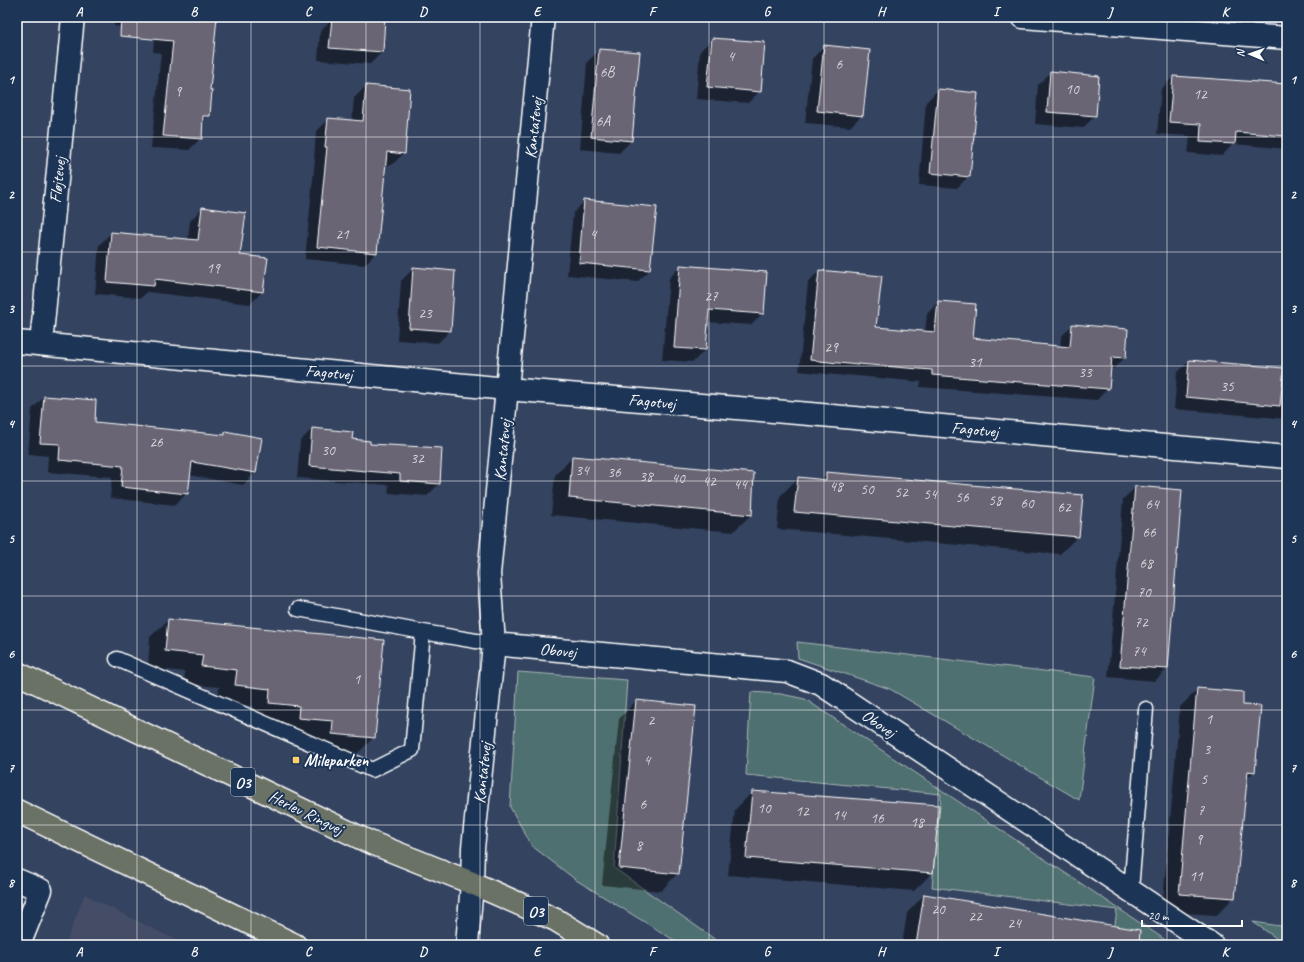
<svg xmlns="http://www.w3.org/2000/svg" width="1304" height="962" font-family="Caveat,sans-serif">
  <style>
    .built { fill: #444d66 }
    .green { fill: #506f6f; stroke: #a8b7b7 }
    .shadow { fill: #0007 }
    .building { fill: #696574; stroke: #fff }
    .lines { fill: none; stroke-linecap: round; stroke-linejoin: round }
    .lane-casing { stroke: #fff; stroke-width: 17 }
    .street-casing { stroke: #fff; stroke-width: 25 }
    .secondary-casing { stroke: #fff; stroke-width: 25 }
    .primary-casing { stroke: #fff; stroke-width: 25 }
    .lane { stroke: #1d3557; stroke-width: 14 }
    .street { stroke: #1d3557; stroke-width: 22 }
    .secondary { stroke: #1d3557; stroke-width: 22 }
    .primary { stroke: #6b7165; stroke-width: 22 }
    .grid { fill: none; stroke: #fff; stroke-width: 1; stroke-opacity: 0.55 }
    .poi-dot { fill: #ffd166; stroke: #1d3557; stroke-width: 1.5 }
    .labels { text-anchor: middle; stroke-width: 4; stroke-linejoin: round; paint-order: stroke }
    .number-label { font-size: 15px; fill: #dad8dc }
    .shield { fill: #1d3557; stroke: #bbc2cd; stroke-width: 1 }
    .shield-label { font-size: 16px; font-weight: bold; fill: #fff }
    .street-label { font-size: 17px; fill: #fff; stroke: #1d3557 }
    .poi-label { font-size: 17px; font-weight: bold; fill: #fff; stroke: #1d3557; text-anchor: start }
    .neatline { fill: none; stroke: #fff; stroke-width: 1.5 }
    .grid-label { font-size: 13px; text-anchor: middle; font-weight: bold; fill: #fff }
  </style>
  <rect width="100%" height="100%" fill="#344360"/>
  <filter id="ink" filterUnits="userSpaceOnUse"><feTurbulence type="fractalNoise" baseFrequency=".025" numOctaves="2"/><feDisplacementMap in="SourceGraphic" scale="8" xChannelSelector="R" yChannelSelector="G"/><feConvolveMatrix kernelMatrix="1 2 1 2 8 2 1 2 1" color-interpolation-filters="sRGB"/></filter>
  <g filter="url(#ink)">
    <path class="built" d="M85,894L95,900L186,945H65Z"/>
    <g class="green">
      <path d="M797,642L1095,677L1079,800L890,689L798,658Z"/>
      <path d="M518,672L627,680L614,868L723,945H682L576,880L532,846L510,807Z"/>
      <path d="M751,692L781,694L805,699L1173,945H1112L1117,910L932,887L941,794L746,775Z"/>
      <path d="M1253,922L1287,927V945H1286Z"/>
    </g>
    <g class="shadow">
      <path d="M115,17H216L209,91V115L202,123L201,138L189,150L151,148L161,53L153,52L155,30L114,26Z"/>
      <path d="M333,17H399L396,20L384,19L382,52L370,64L318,60L320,32L332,19Z"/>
      <path d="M712,39L760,91L748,103L696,99L700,51Z"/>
      <path d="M824,46L862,115L850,127L805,123L812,59Z"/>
      <path d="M600,50L631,141L619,153L580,149L587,62Z"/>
      <path d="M1050,73L1095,116L1083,128L1035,124L1038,85Z"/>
      <path d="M1173,77L1287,90V149L1233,144L1222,156L1188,153L1190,136L1157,134L1161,89Z"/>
      <path d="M366,86L404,153L392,165H385L376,253L364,265L305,259L315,159H314L316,132L328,120L352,121L354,98Z"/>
      <path d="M938,90L969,176L957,188L919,185L926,102Z"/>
      <path d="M585,201L650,270L637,282L567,275L573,213Z"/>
      <path d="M202,208L239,256L266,259L262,292L250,304L147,292L141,298L95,294L99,245L111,233L188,240L190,221Z"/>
      <path d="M681,266L763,313L751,325L707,322L705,350L693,362L662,360L669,278Z"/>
      <path d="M413,269L450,331L438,343L397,340L401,281Z"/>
      <path d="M819,271L875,328L925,332L927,314L938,302L972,339L1060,347L1061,337L1072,325L1125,358L1113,369H1110L1108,388L1097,400L920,387L921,382L846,375L845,376L799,371L808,282Z"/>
      <path d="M1189,361L1287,371V419L1174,409L1177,373Z"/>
      <path d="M44,397L94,423L223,435L226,433L255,473L243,485L189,475L187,493L175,505L110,498L112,477L47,472L48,456L28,454L32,409Z"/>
      <path d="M312,429L369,445L439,484L427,496L388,493L389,485L297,478L300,441Z"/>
      <path d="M573,457L751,515L733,532L551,515L555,475Z"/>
      <path d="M827,473L1078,536L1060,554L777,529L780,496L798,478L820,480Z"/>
      <path d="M1136,487L1181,491L1167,669L1155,681L1108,677L1123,499Z"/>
      <path d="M168,620L374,737L356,755L315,751L281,735L282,723L252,720L253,706L218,703L219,687L184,684L185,672L148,668L150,637Z"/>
      <path d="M1198,689L1242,706L1254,772L1246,779L1234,897L1217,915L1162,912L1180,707Z"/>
      <path d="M636,701L678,873L661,891L602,885L619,719Z"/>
      <path d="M752,792L938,806L932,873L914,891L728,875L735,810Z"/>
      <path d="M924,895L1109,945H902L907,913Z"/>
    </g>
    <g class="building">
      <path d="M121,17H217L210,90H212L210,116H203L202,139L163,136L173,41L120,36Z"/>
      <path d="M343,17H385L383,52L329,48L332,18L343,19Z"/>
      <path d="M712,38L765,42L761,92L707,87Z"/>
      <path d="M824,45L870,50L863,116L817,111Z"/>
      <path d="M599,49L640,52L632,141L591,137Z"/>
      <path d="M1050,71L1099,76L1096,116L1047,112Z"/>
      <path d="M1173,76L1287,84V136L1236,132L1235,144L1200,142L1201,124L1169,122Z"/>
      <path d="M366,85L410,89L405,154L387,152L377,253L317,247L327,147H325L328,118L363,121Z"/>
      <path d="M938,89L978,93L970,177L930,173Z"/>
      <path d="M584,200L657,207L650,270L579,263Z"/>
      <path d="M202,207L246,213L240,255L268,258L263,292L155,279L154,286L107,282L111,232L198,240Z"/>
      <path d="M680,265L767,272L764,314L709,310L706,350L674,348Z"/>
      <path d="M413,267L455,271L451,331L409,328Z"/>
      <path d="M819,270L882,276L876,327L935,332L938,301L976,304L973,338L1070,347L1072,324L1128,329L1126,358L1112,357L1109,389L932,375V370L858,364V365L810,360Z"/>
      <path d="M1189,360L1284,368L1280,406L1186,397Z"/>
      <path d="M44,396L96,400L95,422L225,435V431L262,438L256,473L192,462L188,494L121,487L123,466L59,460L60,444L40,443Z"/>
      <path d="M312,428L353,432L352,439L370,441V444L442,448L440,484L400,481V474L309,466Z"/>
      <path d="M572,456L754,473L752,515L569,498Z"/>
      <path d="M826,472L1083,495L1079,537L794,512L798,477L826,480Z"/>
      <path d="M1135,486L1182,490L1168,669L1120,666Z"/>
      <path d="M168,619L384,640L375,738L332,734L333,721L298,718L299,706L269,703L270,689L235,685L237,670L201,666L203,655L165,651Z"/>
      <path d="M1197,688L1243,692V705L1261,706L1255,772L1248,771L1235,898L1179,894Z"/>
      <path d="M636,700L696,706L679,874L619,868Z"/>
      <path d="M752,791L939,805L933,873L746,858Z"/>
      <path d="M924,894L1140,930L1139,945H916Z"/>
    </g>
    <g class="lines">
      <g class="lane-casing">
        <g id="lane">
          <path d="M298,609L423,632L494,644"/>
          <path d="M117,659L372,770L412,750L423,632"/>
          <path d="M1131,890L1146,709"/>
        </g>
      </g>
      <g class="street-casing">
        <g id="street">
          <path d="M1023,17L1287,38"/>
          <path d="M17,342L507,389L810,414L1287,457"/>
          <path d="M41,344L73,17"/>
          <path d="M494,644L787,671L821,684L1212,945"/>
          <path d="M17,880L41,890L19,945"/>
          <path d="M472,883L473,848L494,644L489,574L543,17"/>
        </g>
      </g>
      <g class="secondary-casing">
        <path id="secondary" d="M467,945L472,883"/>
      </g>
      <g class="primary-casing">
        <g id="primary">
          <path d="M17,673L367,841L472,883L556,920L597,945"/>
          <path d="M17,811L295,945"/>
        </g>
      </g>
      <use href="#lane" class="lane"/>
      <use href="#street" class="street"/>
      <use href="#secondary" class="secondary"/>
      <use href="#primary" class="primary"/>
    </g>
  </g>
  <path class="grid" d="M137,17V945M251,17V945M366,17V945M480,17V945M595,17V945M709,17V945M824,17V945M938,17V945M1053,17V945M1167,17V945M17,137H1287M17,252H1287M17,366H1287M17,481H1287M17,596H1287M17,710H1287M17,825H1287"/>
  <rect class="poi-dot" x="292" y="756" width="8" height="8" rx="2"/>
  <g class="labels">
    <g class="number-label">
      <text x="731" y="61">4</text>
      <text x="839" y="69">6</text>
      <text x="607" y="77">6B</text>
      <text x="1072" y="94">10</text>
      <text x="178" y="96">9</text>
      <text x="1200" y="99">12</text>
      <text x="603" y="126">6A</text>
      <text x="342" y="239">21</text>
      <text x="593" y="239">4</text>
      <text x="213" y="273">19</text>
      <text x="711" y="301">27</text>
      <text x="425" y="318">23</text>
      <text x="831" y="352">29</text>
      <text x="975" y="367">31</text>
      <text x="1085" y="377">33</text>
      <text x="1227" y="391">35</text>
      <text x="156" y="447">26</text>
      <text x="328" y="455">30</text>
      <text x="417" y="463">32</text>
      <text x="582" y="475">34</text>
      <text x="614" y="477">36</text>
      <text x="646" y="481">38</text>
      <text x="678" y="483">40</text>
      <text x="709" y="486">42</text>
      <text x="740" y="489">44</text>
      <text x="836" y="491">48</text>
      <text x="867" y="494">50</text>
      <text x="901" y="497">52</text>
      <text x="930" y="499">54</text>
      <text x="962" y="502">56</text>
      <text x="995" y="505">58</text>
      <text x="1027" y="508">60</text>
      <text x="1152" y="509">64</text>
      <text x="1064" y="512">62</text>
      <text x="1149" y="537">66</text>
      <text x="1146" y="568">68</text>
      <text x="1144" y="597">70</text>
      <text x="1141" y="627">72</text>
      <text x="1139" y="656">74</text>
      <text x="357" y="684">1</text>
      <text x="1209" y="724">1</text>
      <text x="651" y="725">2</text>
      <text x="1207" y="754">3</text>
      <text x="647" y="765">4</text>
      <text x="1204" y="784">5</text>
      <text x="643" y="809">6</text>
      <text x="764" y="813">10</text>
      <text x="1201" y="815">7</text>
      <text x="802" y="816">12</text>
      <text x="839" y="820">14</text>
      <text x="877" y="823">16</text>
      <text x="917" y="827">18</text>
      <text x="1199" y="844">9</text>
      <text x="639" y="850">8</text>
      <text x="1196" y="881">11</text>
      <text x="938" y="914">20</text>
      <text x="975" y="921">22</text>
      <text x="1014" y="928">24</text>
    </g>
    <g class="shield">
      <rect x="231" y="768" width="24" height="28" rx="3"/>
      <rect x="524" y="897" width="24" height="28" rx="3"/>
    </g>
    <g class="shield-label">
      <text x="243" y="788">O3</text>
      <text x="536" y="917">O3</text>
    </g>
    <g class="street-label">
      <text transform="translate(533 128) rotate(-84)" y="6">Kantatevej</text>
      <text transform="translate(57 180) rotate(-84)" y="6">Fløjtevej</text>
      <text transform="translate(329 372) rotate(5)" y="6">Fagotvej</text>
      <text transform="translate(652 401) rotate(5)" y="6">Fagotvej</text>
      <text transform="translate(975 429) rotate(5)" y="6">Fagotvej</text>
      <text transform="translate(502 450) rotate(-85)" y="6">Kantatevej</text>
      <text transform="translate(558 650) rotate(5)" y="6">Obovej</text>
      <text transform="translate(879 723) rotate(34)" y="6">Obovej</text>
      <text transform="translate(482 773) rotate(-84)" y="6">Kantatevej</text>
      <text transform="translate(306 812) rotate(26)" y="6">Herlev Ringvej</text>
    </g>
    <g class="poi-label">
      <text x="304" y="766">Mileparken</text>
    </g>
  </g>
  <rect width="1304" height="962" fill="none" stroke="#1d3557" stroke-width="44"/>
  <g transform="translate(1250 54) rotate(272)" stroke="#1d3557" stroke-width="3" paint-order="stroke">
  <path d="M0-3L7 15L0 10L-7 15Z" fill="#ffffff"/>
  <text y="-6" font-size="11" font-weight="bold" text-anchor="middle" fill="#ffffff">N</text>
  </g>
  <path d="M1142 920v6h100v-6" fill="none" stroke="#ffffff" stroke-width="2"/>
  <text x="1148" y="920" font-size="12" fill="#ffffff" stroke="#1d3557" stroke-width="3" paint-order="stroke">20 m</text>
  <rect x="22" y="22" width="1260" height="918" class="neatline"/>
  <g class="grid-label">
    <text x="79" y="16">A</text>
    <text x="194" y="16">B</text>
    <text x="308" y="16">C</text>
    <text x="423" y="16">D</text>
    <text x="537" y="16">E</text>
    <text x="652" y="16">F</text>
    <text x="767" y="16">G</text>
    <text x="881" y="16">H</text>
    <text x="996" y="16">I</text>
    <text x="1110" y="16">J</text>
    <text x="1225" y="16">K</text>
    <text x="11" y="84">1</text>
    <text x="1293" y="84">1</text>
    <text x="11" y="199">2</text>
    <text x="1293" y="199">2</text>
    <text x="11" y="313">3</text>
    <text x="1293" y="313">3</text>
    <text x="11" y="428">4</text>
    <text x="1293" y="428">4</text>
    <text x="11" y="543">5</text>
    <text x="1293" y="543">5</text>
    <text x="11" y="658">6</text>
    <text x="1293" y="658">6</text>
    <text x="11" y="772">7</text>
    <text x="1293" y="772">7</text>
    <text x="11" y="887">8</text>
    <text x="1293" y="887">8</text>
    <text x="79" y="956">A</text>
    <text x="194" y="956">B</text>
    <text x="308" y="956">C</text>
    <text x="423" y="956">D</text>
    <text x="537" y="956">E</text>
    <text x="652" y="956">F</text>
    <text x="767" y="956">G</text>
    <text x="881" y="956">H</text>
    <text x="996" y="956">I</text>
    <text x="1110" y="956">J</text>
    <text x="1225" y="956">K</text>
  </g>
</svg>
